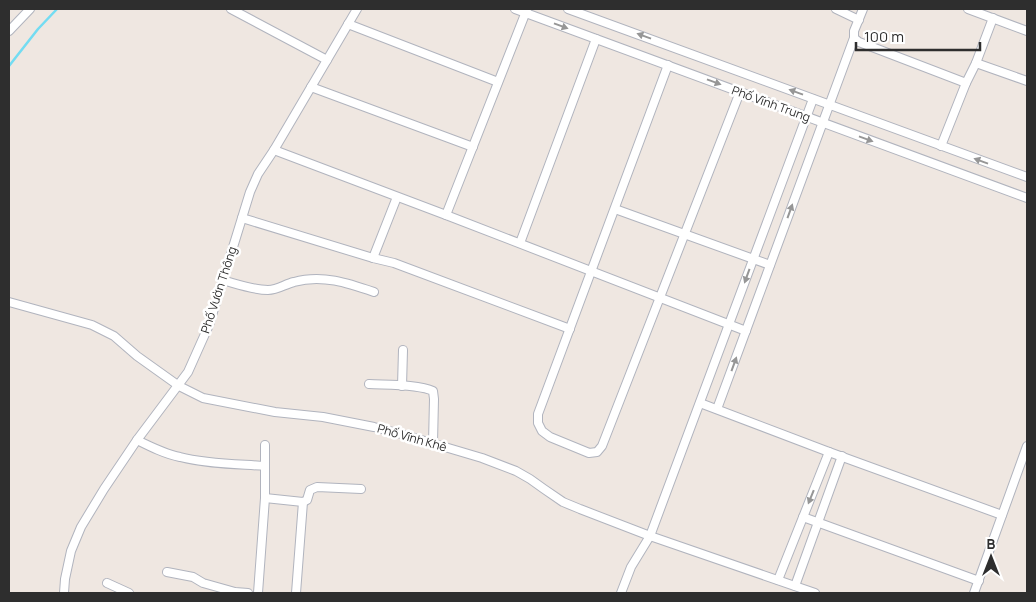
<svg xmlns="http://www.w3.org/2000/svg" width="1036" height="602" font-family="Manrope,sans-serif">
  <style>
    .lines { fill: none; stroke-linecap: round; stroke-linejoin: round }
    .stream { stroke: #73dcf2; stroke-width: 2.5 }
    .minor-casing { stroke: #b1b4be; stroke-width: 10 }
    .minor { stroke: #fff; stroke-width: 8 }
    .oneway { fill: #969696 }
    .labels { text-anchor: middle; stroke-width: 5; stroke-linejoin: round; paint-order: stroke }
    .street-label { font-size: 12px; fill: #2e2e2e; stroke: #fff }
  </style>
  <rect width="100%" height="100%" fill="#efe7e1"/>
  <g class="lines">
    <path class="stream" d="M9,66L38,29L57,9"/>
    <g class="minor-casing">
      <g id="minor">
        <path d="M231,9L327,60"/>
        <path d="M515,9L1027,198"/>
        <path d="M568,9L1027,177"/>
        <path d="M836,9L859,20"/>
        <path d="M863,9L854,31V38L859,42L966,83"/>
        <path d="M968,9L1027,31"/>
        <path d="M348,24L498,82"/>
        <path d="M9,31L30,9"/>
        <path d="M976,63L993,18"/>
        <path d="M668,65L538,414V423L542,431L550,437L589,453L597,452L602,446L740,92"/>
        <path d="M311,87L473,147"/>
        <path d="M941,146L966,83L976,63L1027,81"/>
        <path d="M274,150L446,215L746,331"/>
        <path d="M615,209L770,265"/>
        <path d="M446,215L527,9"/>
        <path d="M242,218L373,258L394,263L570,329"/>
        <path d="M520,243L596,39"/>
        <path d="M373,258L397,197"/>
        <path d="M222,280C237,284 253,290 268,290C278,290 285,284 294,282C322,274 348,283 374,292"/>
        <path d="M9,302L92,325L114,336L137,356L179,386L203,398L275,412L323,417L374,427L401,434L482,458L516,471L530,479L544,489L563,502L580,509L650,536L815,593"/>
        <path d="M369,384C385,385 419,384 433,391L434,399L433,443"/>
        <path d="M402,386L403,350"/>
        <path d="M700,403L829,452L1002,515"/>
        <path d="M717,409L854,38"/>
        <path d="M137,440C151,447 165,454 180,457C207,464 238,464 265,466"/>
        <path d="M265,498L303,502L307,500L310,490L317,487L361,489"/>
        <path d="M803,517L979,581"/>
        <path d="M167,572L193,577L203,583L235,592L248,593"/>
        <path d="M778,580L829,452"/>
        <path d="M107,583L129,593"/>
        <path d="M795,586L842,456"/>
        <path d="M64,593L65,579L71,551L81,527L104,489L137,440L188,372L209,325L250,192L258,174L274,150L357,9"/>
        <path d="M258,593L265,498V445"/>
        <path d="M296,593L303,502"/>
        <path d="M621,593L631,567L650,536L813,99"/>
        <path d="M974,593L1027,446"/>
      </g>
    </g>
    <use href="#minor" class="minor"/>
  </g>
  <defs><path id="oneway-solid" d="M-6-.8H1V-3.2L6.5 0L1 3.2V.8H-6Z" transform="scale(1.25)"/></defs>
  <g class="oneway">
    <use href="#oneway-solid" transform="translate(561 26) rotate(20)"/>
    <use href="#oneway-solid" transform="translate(644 36) rotate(-160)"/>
    <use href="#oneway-solid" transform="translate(714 82) rotate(20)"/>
    <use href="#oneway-solid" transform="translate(796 92) rotate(-160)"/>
    <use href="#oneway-solid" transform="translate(866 139) rotate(20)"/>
    <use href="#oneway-solid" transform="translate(981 161) rotate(-160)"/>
    <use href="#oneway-solid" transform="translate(790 211) rotate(-70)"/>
    <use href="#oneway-solid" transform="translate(747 276) rotate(110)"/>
    <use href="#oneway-solid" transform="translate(734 364) rotate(-70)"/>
    <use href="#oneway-solid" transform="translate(811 497) rotate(112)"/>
  </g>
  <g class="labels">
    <g class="street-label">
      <text transform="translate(771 104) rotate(20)" y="4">Phố Vĩnh Trung</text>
      <text transform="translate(219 290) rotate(-72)" y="4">Phố Vườn Thông</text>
      <text transform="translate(412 438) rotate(16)" y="4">Phố Vĩnh Khê</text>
    </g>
  </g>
  <rect width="1036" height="602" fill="none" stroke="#2e2e2e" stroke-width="20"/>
  <g transform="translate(991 557)" stroke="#ffffff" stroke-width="4" paint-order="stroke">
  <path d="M0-4L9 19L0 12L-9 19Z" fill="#2e2e2e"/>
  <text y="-8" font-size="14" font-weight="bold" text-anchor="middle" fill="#2e2e2e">B</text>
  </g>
  <path d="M856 42v8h124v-8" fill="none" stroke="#2e2e2e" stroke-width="2.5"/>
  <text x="864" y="42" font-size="15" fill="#2e2e2e" stroke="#ffffff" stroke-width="4" paint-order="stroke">100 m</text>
</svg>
